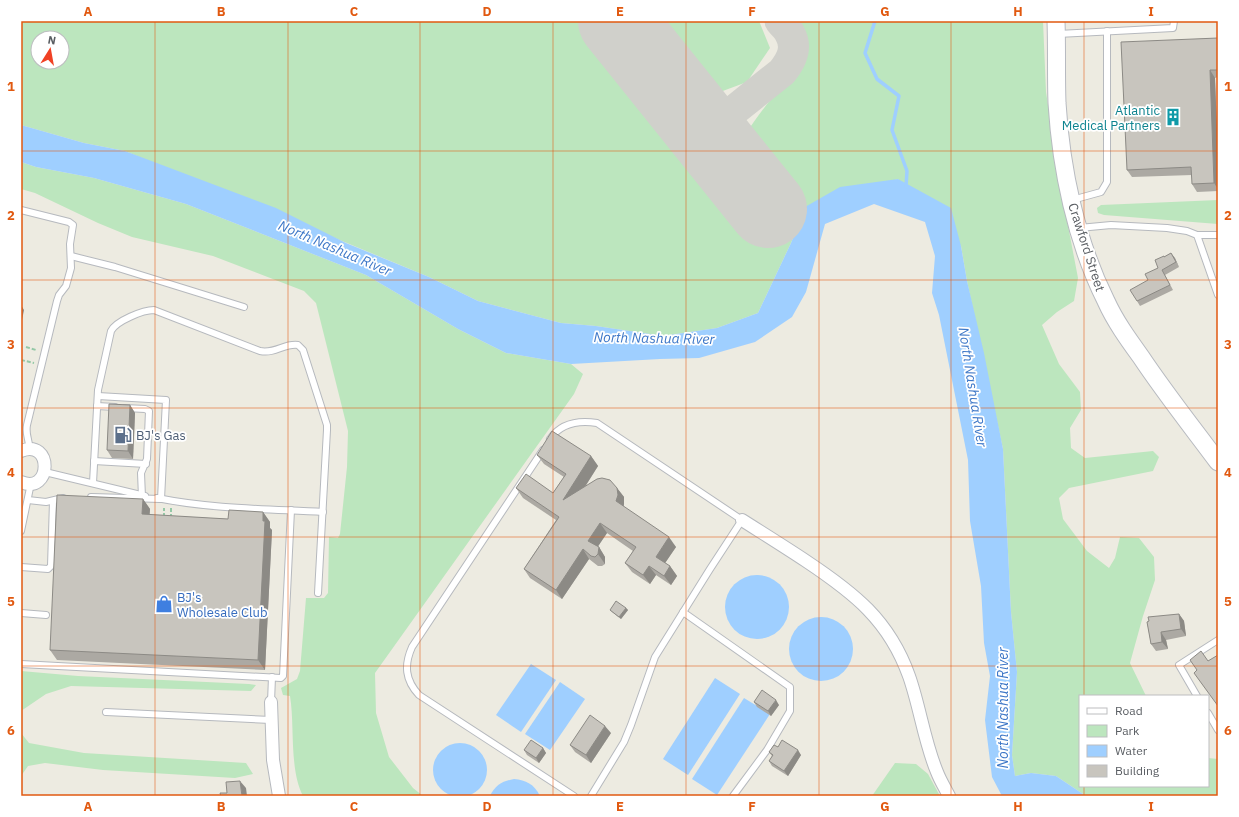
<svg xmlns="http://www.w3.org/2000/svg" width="1239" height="817" font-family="'IBM Plex Sans',sans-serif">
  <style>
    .green { fill: #bce6be; fill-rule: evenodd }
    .water { fill: #9fcfff }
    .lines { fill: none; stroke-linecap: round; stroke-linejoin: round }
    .stream { stroke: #9fcfff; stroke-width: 3.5 }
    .taxiway { stroke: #d0d0cb; stroke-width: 31 }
    .runway { stroke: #d0d0cb; stroke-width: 78 }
    .service-casing { stroke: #b6b9be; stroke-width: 8 }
    .minor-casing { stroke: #b6b9be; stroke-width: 14 }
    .secondary-casing { stroke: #b7bac0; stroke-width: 19 }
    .path { stroke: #94c8a6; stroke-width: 2; stroke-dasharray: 4 2; stroke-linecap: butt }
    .service { stroke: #fff; stroke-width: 6 }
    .minor { stroke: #fff; stroke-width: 12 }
    .secondary { stroke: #fff; stroke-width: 17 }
    .wall { fill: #aca9a3 }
    .shaded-wall { fill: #8c8a85 }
    .building { fill: #c8c5be; stroke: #8c8a85 }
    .grid { fill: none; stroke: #e15910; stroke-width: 1; stroke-opacity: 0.55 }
    .labels { text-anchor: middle; stroke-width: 3.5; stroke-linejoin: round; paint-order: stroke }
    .culture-label { font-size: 13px; fill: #0d838f; stroke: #fff; text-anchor: end }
    .street-label { font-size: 13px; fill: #595d62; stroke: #fff }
    .service-label { font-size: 13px; fill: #4e5e75; stroke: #fff; text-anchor: start }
    .shop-label { font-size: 13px; fill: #366cbe; stroke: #fff; text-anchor: start }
    .water-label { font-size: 14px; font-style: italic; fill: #3d77c7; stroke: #fff }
    .neatline { fill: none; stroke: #e15910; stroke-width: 1.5 }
    .grid-label { font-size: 13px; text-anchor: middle; font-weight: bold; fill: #e15910 }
  </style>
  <rect width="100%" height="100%" fill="#edebe1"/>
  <g class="green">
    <path d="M21,21H583L750,227L791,193L745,135C753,123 762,110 772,98C793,73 817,56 794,21H1043L1046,92L1060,184L1078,278L1074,301L1057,312L1042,325L1059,364L1080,392L1081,410L1070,428L1071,448L1085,458L1153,451L1159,457L1153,471L1069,488L1059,498L1063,519L1087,551L1109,568L1115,558L1120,537L1139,538L1154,557L1155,580L1143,616L1130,663L1146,696H1080V786H1208V758L1218,759V796H1086L1056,776L1031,773L1015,776L1012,755L1017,672L1011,612L1003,449L967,281L961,246L898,179L805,207L791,243L758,313L717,328L663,336L596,326L561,323L478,301L429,277L125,151L84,143L21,125ZM38,38H62V62H38Z"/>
    <path d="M652,21H759L770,48L747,82L712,95Z"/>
    <path d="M21,162L36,167L94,178L186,204L366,275L458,329L506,353L571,364L583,374L574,394L375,673L376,713L389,757L413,788L423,796H303C289,769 295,726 290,696L283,695L281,688L297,679L300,671L306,598H324L328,593L329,537L338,538L340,534L347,467L348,431L316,303L304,291L213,256L132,237L98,223L35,193L21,189Z"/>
    <path d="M1218,200V224L1104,215L1098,213L1097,208L1101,205Z"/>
    <path d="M21,671L78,676L249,684L256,685L251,691L71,686L46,694L21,711Z"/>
    <path d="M21,733L29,743L84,753L246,763L253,774L235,778L103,770L45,763L28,766L21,776Z"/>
    <path d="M895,763L916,764L928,774L940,796H872Z"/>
  </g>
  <g class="water">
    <path d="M21,125L84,143L125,151L276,208L346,243L429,277L478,301L561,323L596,326L663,336L717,328L758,313L791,243L805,207L840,187L898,179L951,208L961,246L967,281L984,353L1003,449L1011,612L1017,672L1012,755L1015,776L1031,773L1056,776L1086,796H1002L992,777L985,720L990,676L984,643L981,586L970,521L968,460L939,315L932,293L935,256L925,222L874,204L825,224L806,292L792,317L755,342L699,358L660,359L571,364L506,353L458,329L366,275L186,204L94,178L36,167L21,162Z"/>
    <circle cx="757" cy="607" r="32"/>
    <circle cx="821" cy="649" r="32"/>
    <path d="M531,664L556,680L521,732L496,715Z"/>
    <path d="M715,678L740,694L688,775L663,759Z"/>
    <path d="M560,682L585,699L550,750L525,734Z"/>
    <path d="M744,698L770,714L717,795L692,779Z"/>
    <circle cx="460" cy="770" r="27"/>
    <path d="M514,779C526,780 534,784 540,796H490C495,785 503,781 514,779Z"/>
  </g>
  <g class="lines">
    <path class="stream" d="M875,21L865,53L877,79L899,96L892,130L907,171L906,187"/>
    <path class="taxiway" d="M685,104C701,117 712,123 732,112L782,72C791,61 798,48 790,34C788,29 783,25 780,21"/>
    <path class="runway" d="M617,21L768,209"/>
    <g class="service-casing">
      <g id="service">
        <path d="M1058,34L1173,28L1174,21"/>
        <path d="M1072,200L1101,192L1107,182V31"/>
        <path d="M21,210L69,222L73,225L70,244L71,268L66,286L59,295L57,301L27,425C25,436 30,440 29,449"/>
        <path d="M1079,228L1111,225L1167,228L1187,231L1197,235L1218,295"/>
        <path d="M1197,235H1218"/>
        <path d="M71,256L115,267L244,307"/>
        <path d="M97,406L115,407"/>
        <path d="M125,408L145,409L149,411L147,459L141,473L142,497"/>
        <path d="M550,439C561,423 578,420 597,423L742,520L710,569L655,657L631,725L624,742L591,796"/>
        <path d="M543,450L412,647C404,665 405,680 419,695L574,796"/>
        <path d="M94,461L146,464"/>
        <path d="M45,472L145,496"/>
        <path d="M93,483L98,390L111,331C116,321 143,310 154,310L260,351C276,354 284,343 298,345L303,350L327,425V430L318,593"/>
        <path d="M91,497L161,499L166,400L98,396"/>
        <path d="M157,498C212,509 267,509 323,512"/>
        <path d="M28,500L46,502L63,498"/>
        <path d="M21,531L31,483"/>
        <path d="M21,567L48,569L51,566L53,501"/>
        <path d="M683,612L790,687V711L767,750L733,796"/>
        <path d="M21,613L46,615"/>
        <path d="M21,664L281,678L283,676L291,510"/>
        <path d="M1197,696L1179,665L1218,640"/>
        <path d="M271,702L272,677"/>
        <path d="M106,712L271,720"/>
        <path d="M1208,713L1218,730"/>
      </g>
    </g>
    <g class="minor-casing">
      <g id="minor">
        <path d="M21,451C53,438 52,495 21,482"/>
        <path d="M742,520C764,534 785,547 806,561C854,593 889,620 909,676C920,707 924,741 937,772C940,780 945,788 949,796"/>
        <path d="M271,702L273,760L279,796"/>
      </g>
    </g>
    <g class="secondary-casing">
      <path id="secondary" d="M1056,21C1057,48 1056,76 1057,103C1061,169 1076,241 1106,301C1115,321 1128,339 1141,357C1165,393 1192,427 1218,462"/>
    </g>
    <g class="path">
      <path d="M26,347L36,350"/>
      <path d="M21,360L34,363"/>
      <path d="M164,517V508"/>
      <path d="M171,518V508"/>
    </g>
    <use href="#service" class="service"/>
    <use href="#minor" class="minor"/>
    <use href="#secondary" class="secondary"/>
  </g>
  <g class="wall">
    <path d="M1218,38V77L1215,78L1218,157V191L1197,192L1192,184V175L1132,177L1127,170Z"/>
    <path d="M1171,253L1179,267L1165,275L1173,290L1140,306L1137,301L1148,280L1158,268L1164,257Z"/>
    <path d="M130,405L135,413L133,459L112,458L107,450Z"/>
    <path d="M537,455L591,456L598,466L585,487L617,488L624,497V507L676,547L665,563L670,566L677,576L671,585L656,575L650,584L632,572L625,563L633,551L607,533L597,547H599L605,557V564L602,566H598L589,559L562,599L530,578L524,569L556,520L523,498L516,488L553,493L564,477L544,464Z"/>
    <path d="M143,499L150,509L149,515L228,519L263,512L270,522V528L272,530L265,670L57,660L50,650Z"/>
    <path d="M626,608L628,610L621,619L612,612L610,610Z"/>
    <path d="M1179,614L1184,621L1186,636L1166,640L1168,649L1156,651L1151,644L1147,622Z"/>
    <path d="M754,702L779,705L771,716L757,707Z"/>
    <path d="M611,733L591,763L575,752L570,745Z"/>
    <path d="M778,747L801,755L788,776L772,766L769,761L772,756L769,752Z"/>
    <path d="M543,748L546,753L539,763L527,755L524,750Z"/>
  </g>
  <g class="shaded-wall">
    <path d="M1210,70L1215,78L1218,157V189L1214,183Z"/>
    <path d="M1171,253L1175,258L1179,267L1176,262Z"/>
    <path d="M21,305L24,310L21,325Z"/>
    <path d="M130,405L135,413L133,459L128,451Z"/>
    <path d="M591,456L598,466L570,510L563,500Z"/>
    <path d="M617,488L624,497V504L622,511L616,501Z"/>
    <path d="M143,499L150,509L149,524L142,514Z"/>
    <path d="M263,512L270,522V528L272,530L265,670L258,660Z"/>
    <path d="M600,523L607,533L595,551L588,541Z"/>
    <path d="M669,537L676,547L663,566L656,557Z"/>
    <path d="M599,547L605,557V564L598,554Z"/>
    <path d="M583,549L589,559L562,599L556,590Z"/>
    <path d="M649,566L656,575L650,584L643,575Z"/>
    <path d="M670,566L677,576L671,585L664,576Z"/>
    <path d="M626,608L628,610L621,619L619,617Z"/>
    <path d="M1179,614L1184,621L1186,636L1181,629Z"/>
    <path d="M1161,632L1166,640L1168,649L1162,642Z"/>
    <path d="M776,700L779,705L771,716L768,711Z"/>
    <path d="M605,726L611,733L591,763L586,755Z"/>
    <path d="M543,748L546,753L539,763L536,758Z"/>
    <path d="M798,750L801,755L788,776L784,771Z"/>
    <path d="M240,781L246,788L247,796H242Z"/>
  </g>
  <g class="building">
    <path d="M1218,38V70H1210L1214,183L1192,184L1191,167L1127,170L1121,42Z"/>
    <path d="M1171,253L1176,262L1162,270L1170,285L1137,301L1130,290L1148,280L1145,274L1158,268L1155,260L1164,256V257Z"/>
    <path d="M109,404L130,405L128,451L107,450Z"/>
    <path d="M552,431L591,456L563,500L597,479L602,478L610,480L617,488L618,495L616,501L669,537L656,557L670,566L664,576L649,566L643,575L625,563L636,547L600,523L588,541L599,547L598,554L595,557L591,556L583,549L556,590L524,569L559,517L516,488L526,474L553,493L566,474L537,455Z"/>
    <path d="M57,495L143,499L142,514L228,519L229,510L263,512V521H265L258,660L50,650Z"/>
    <path d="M616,601L626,608L619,617L610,610Z"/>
    <path d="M1179,614L1181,629L1161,632L1162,642L1151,644L1147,622L1149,621L1148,617Z"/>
    <path d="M1201,651L1208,661L1218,655V706L1194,673L1197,670L1190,660Z"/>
    <path d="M762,690L776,700L768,711L754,702Z"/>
    <path d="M590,715L605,726L586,755L570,745Z"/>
    <path d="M531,740L543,748L536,758L524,750Z"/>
    <path d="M782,740L798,750L784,771L769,761L773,755L769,752L774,745L778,747Z"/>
    <path d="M240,781L242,796H221L220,793H227L226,782Z"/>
  </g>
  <path class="grid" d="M155,21V796M288,21V796M420,21V796M553,21V796M686,21V796M819,21V796M951,21V796M1084,21V696M21,151H1218M21,280H1218M21,408H1218M21,537H1218M21,666H1218M1084,786V796"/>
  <defs>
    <g id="building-bare" transform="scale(1.38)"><path d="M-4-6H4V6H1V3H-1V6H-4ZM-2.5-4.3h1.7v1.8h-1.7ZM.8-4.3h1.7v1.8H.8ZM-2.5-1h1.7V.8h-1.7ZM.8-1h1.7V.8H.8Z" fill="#0f9aa8" stroke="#fff" stroke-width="2.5" paint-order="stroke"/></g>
    <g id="fuel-bare" transform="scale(1.38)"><path d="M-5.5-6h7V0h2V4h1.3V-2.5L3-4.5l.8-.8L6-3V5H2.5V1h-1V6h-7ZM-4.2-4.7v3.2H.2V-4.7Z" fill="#5c6f8a" stroke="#fff" stroke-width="2.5" paint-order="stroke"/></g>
    <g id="shop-bare" transform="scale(1.38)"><path d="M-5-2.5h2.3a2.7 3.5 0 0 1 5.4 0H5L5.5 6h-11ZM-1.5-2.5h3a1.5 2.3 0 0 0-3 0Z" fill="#3f7fe0" stroke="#fff" stroke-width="2.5" paint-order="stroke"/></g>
  </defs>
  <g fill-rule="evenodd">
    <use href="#building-bare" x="1173" y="117"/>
    <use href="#fuel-bare" x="123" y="435"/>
    <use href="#shop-bare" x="164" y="604"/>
  </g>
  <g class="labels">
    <g class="culture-label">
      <text x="1160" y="115">Atlantic<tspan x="1160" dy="15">Medical Partners</tspan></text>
    </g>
    <g class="street-label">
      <text transform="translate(1087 247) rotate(72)" y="5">Crawford Street</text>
    </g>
    <g class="service-label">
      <text x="136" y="440">BJ's Gas</text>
    </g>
    <g class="shop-label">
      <text x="177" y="602">BJ's<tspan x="177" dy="15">Wholesale Club</tspan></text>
    </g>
    <g class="water-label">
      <text transform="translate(335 248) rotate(23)" y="5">North Nashua River</text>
      <text transform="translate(654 338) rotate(1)" y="5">North Nashua River</text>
      <text transform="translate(973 387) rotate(81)" y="5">North Nashua River</text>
      <text transform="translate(1003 708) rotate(-90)" y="5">North Nashua River</text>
    </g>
  </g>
  <rect width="1239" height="817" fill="none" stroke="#ffffff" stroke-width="44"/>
  <rect x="1079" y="695" width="130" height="92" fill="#ffffff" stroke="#bdbec0"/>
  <rect x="1087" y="708" width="20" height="6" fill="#ffffff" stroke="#bdbec0"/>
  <text x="1115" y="715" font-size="12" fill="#595d62">Road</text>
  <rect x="1087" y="725" width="20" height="12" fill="#bce6be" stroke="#bdbec0"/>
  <text x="1115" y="735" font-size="12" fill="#595d62">Park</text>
  <rect x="1087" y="745" width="20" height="12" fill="#9fcfff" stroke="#bdbec0"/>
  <text x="1115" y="755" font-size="12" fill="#595d62">Water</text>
  <rect x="1087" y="765" width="20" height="12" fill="#c8c5be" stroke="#bdbec0"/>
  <text x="1115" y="775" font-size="12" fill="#595d62">Building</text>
  <g transform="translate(50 50) rotate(11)"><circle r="19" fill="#ffffff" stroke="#bdbec0"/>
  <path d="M0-3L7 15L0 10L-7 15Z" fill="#f04124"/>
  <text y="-6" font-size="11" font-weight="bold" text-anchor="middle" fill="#595d62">N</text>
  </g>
  <rect x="22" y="22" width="1195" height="773" class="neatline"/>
  <g class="grid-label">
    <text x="88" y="16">A</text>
    <text x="221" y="16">B</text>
    <text x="354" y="16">C</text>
    <text x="487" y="16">D</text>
    <text x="620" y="16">E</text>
    <text x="752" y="16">F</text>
    <text x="885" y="16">G</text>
    <text x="1018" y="16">H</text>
    <text x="1151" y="16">I</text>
    <text x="11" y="91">1</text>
    <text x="1228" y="91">1</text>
    <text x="11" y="220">2</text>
    <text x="1228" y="220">2</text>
    <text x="11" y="349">3</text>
    <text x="1228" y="349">3</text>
    <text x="11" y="477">4</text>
    <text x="1228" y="477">4</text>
    <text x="11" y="606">5</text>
    <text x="1228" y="606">5</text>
    <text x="11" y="735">6</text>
    <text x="1228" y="735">6</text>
    <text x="88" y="811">A</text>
    <text x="221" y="811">B</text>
    <text x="354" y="811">C</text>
    <text x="487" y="811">D</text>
    <text x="620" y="811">E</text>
    <text x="752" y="811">F</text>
    <text x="885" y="811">G</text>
    <text x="1018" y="811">H</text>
    <text x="1151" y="811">I</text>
  </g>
</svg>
